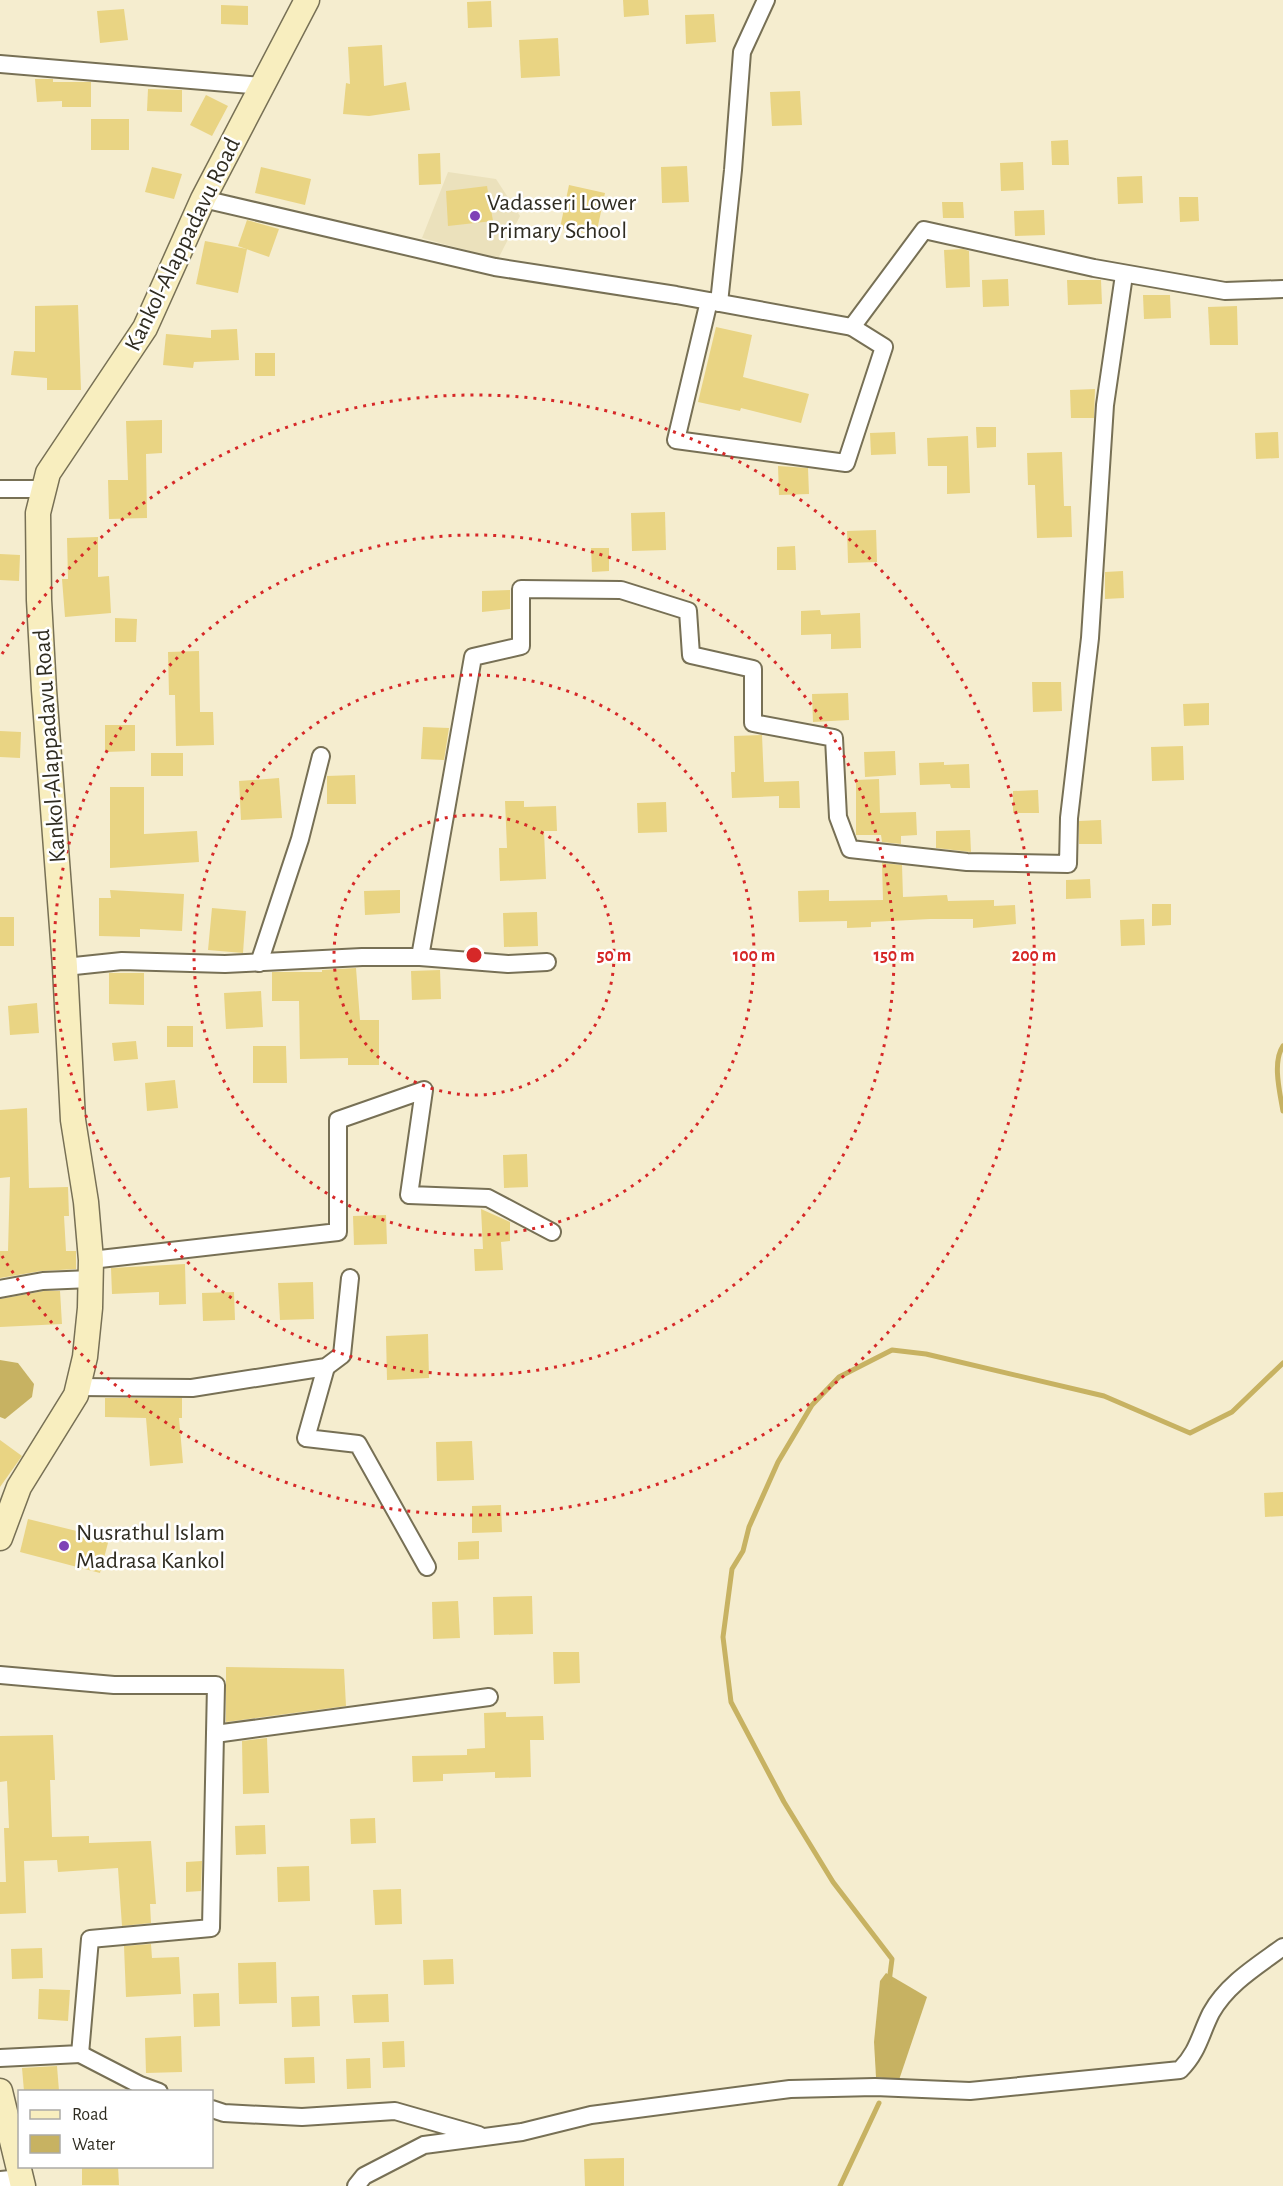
<svg xmlns="http://www.w3.org/2000/svg" width="1283" height="2186" font-family="'Alegreya Sans',sans-serif">
  <style>
    .built { fill: #ebe1bc }
    .water { fill: #c7b262 }
    .lines { fill: none; stroke-linecap: round; stroke-linejoin: round }
    .stream { stroke: #c7b262; stroke-width: 5 }
    .building { fill: #e9d483 }
    .minor-casing { stroke: #777055; stroke-width: 20 }
    .secondary-casing { stroke: #777055; stroke-width: 27 }
    .minor { stroke: #fff; stroke-width: 16 }
    .secondary { stroke: #f8eebf; stroke-width: 24 }
    .ring { fill: none; stroke: #d62828; stroke-width: 3; stroke-dasharray: 3 6 }
    .poi-dot { fill: #7e41b6; stroke: #fff; stroke-width: 2 }
    .labels { text-anchor: middle; stroke-width: 5; stroke-linejoin: round; paint-order: stroke }
    .poi-label { font-size: 24px; fill: #2f2c21; stroke: #fff; text-anchor: start }
    .street-label { font-size: 24px; fill: #2f2c21; stroke: #fff }
    .centre { fill: #d62828; stroke: #fff; stroke-width: 3 }
    .ring-label { font-size: 18px; text-anchor: middle; font-weight: bold; fill: #d62828; stroke: #fff; stroke-width: 5; stroke-linejoin: round; paint-order: stroke }
  </style>
  <rect width="100%" height="100%" fill="#f5edcf"/>
  <path class="built" d="M448,172L496,179L520,216L498,259L422,238Z"/>
  <g class="water">
    <path d="M0,1360L18,1363L34,1384L32,1397L5,1419L0,1417Z"/>
    <path d="M886,1973L927,1997L899,2080L876,2077L874,2042L880,1981Z"/>
  </g>
  <g class="lines">
    <g class="stream">
      <path d="M1283,1046C1272,1062 1280,1093 1283,1111"/>
      <path d="M889,1982L892,1959L833,1882L784,1802L731,1702L723,1637L732,1569L743,1551L749,1527L778,1462L812,1405L839,1377L892,1350L926,1354L1104,1396L1190,1433L1232,1412L1283,1363"/>
      <path d="M840,2186L879,2103"/>
    </g>
  </g>
  <g class="building">
    <path d="M623,0H648L649,15L624,17Z"/>
    <path d="M491,1L492,27L468,28L467,2Z"/>
    <path d="M221,5L248,6V25L221,24Z"/>
    <path d="M124,9L128,40L100,43L97,11Z"/>
    <path d="M714,14L716,42L686,44L685,15Z"/>
    <path d="M558,38L560,76L521,78L519,40Z"/>
    <path d="M382,45L384,86L406,82L410,110L369,116L343,114L346,83L350,84L348,47Z"/>
    <path d="M35,79H53V82H91V107H62V101L37,102Z"/>
    <path d="M148,89L182,90V112L147,111Z"/>
    <path d="M800,91L802,125L772,126L770,92Z"/>
    <path d="M206,95L228,106L212,136L190,125Z"/>
    <rect x="91" y="119" width="38" height="31"/>
    <path d="M1068,140L1069,165H1052L1051,141Z"/>
    <path d="M440,153L441,184L419,185L418,154Z"/>
    <path d="M1023,162L1024,190L1001,191L1000,163Z"/>
    <path d="M687,166L689,202L662,203L661,167Z"/>
    <path d="M152,167L182,174L174,199L145,192Z"/>
    <path d="M261,167L311,179L305,205L255,193Z"/>
    <path d="M1142,176L1143,203L1118,204L1117,177Z"/>
    <path d="M569,185L605,193L596,235L560,228Z"/>
    <path d="M487,186L493,221L448,226L446,191Z"/>
    <path d="M1179,197H1198L1199,221L1180,222Z"/>
    <path d="M942,202H963L964,218H943Z"/>
    <path d="M1044,210L1045,235L1015,236L1014,211Z"/>
    <path d="M247,220L279,229L269,257L238,246Z"/>
    <path d="M205,241L247,249L238,293L196,284Z"/>
    <path d="M963,249L969,251L970,287L946,288L944,250Z"/>
    <path d="M1008,279L1009,306L983,307L982,280Z"/>
    <path d="M1067,280H1101L1102,304L1068,305Z"/>
    <path d="M1143,295H1170L1171,318L1144,319Z"/>
    <path d="M78,305L81,390H47V378L11,375L14,351L35,352V306Z"/>
    <path d="M1237,306L1238,345H1210L1208,307Z"/>
    <path d="M716,327L752,335L743,377L809,394L801,423L741,408L740,411L698,402Z"/>
    <path d="M237,329L239,360L194,362L193,368L163,365L166,334L211,338V330Z"/>
    <rect x="255" y="353" width="20" height="23"/>
    <path d="M1095,389L1094,418H1071L1070,390Z"/>
    <path d="M162,420V453L146,454L147,518L109,519L108,480H128L126,421Z"/>
    <path d="M976,427H996V447L977,448Z"/>
    <path d="M895,432L896,454L871,455L870,433Z"/>
    <path d="M1278,432L1279,458L1256,459L1255,433Z"/>
    <path d="M968,436L970,493L947,494V466H928L927,438Z"/>
    <path d="M1062,452L1064,506H1071L1072,537L1037,538L1035,485H1028L1027,453Z"/>
    <path d="M778,466L808,468L809,494L779,495Z"/>
    <path d="M665,512L666,550L632,551L631,513Z"/>
    <path d="M876,530L877,562L848,563L847,531Z"/>
    <path d="M98,537V577L109,576L111,613L65,617L62,579H68L67,538Z"/>
    <path d="M795,546L796,570H777V547Z"/>
    <path d="M591,548H609V571L592,572Z"/>
    <path d="M0,554L20,555L19,581L0,580Z"/>
    <path d="M1123,571L1124,598L1105,599V572Z"/>
    <path d="M510,590V609L482,612V591Z"/>
    <path d="M820,610L821,615L860,613L861,648L831,649V634L801,635V611Z"/>
    <path d="M115,618L137,619L136,642H115Z"/>
    <path d="M199,651L200,712H213L214,745L176,746L175,695H169L168,652Z"/>
    <path d="M1032,682H1061L1062,711L1033,712Z"/>
    <path d="M848,693L849,720L813,722L812,694Z"/>
    <path d="M1209,703V725L1184,726L1183,704Z"/>
    <path d="M105,725H135V751L105,752Z"/>
    <path d="M423,727L449,728L444,760L421,759Z"/>
    <path d="M0,731L21,732L20,758L0,757Z"/>
    <path d="M762,735L764,782L799,781L800,808H779V796L732,798L731,772H735L734,736Z"/>
    <path d="M1183,746L1184,780L1152,781L1151,747Z"/>
    <path d="M895,751L896,775L865,777L864,752Z"/>
    <rect x="151" y="753" width="32" height="23"/>
    <path d="M944,762V765L969,764L970,788H951L950,784L920,785L919,763Z"/>
    <path d="M355,775L356,804H327V776Z"/>
    <path d="M279,778L282,818L241,820L239,781Z"/>
    <path d="M879,779L880,813L916,812L917,835L901,836V844L882,842L881,835H856V780Z"/>
    <path d="M110,787H144V834L197,831L199,862L110,868Z"/>
    <path d="M1038,790L1039,813H1013V791Z"/>
    <path d="M505,801H524V807L556,806L557,831H544L546,879L500,881L499,848H507Z"/>
    <path d="M666,802L667,832L638,833L637,803Z"/>
    <path d="M1101,820L1102,844H1079V821Z"/>
    <path d="M970,830L971,852L936,848V831Z"/>
    <path d="M882,863L902,865L903,897L947,895L948,901L994,900V906L1015,905L1016,924L973,928V919H930L871,922V927L847,928V921L799,922L798,891L829,890V901L883,900Z"/>
    <path d="M1090,879L1091,898L1066,899V880Z"/>
    <path d="M110,890L184,894L182,931L140,929V937L99,936V898H111Z"/>
    <path d="M400,890V913L365,915L364,891Z"/>
    <path d="M1152,904H1171V925L1152,926Z"/>
    <path d="M212,908L246,911L243,953L208,950Z"/>
    <path d="M537,912L538,946L504,947L503,913Z"/>
    <rect x="0" y="917" width="14" height="29"/>
    <path d="M1144,919L1145,945L1121,946L1120,920Z"/>
    <path d="M356,968L360,1020H379V1065H348V1058L300,1059L299,1001H272V972H322V970Z"/>
    <path d="M440,970L441,999L412,1000L411,971Z"/>
    <path d="M109,973H144V1005L109,1004Z"/>
    <path d="M261,991L263,1027L226,1029L224,993Z"/>
    <path d="M37,1003L39,1033L10,1035L8,1006Z"/>
    <rect x="167" y="1026" width="26" height="21"/>
    <path d="M136,1041L138,1059L114,1061L112,1043Z"/>
    <path d="M253,1046H286L287,1083H253Z"/>
    <path d="M175,1080L178,1108L147,1111L145,1083Z"/>
    <path d="M27,1108L29,1188L68,1187L69,1216H64L66,1251H76V1269L41,1271L0,1278V1251H8L10,1177L0,1178V1110Z"/>
    <path d="M527,1154L528,1187L504,1188L503,1155Z"/>
    <path d="M481,1209L510,1222V1241L501,1242L503,1270L475,1271L474,1249H483Z"/>
    <path d="M386,1215L387,1244L354,1245L353,1216Z"/>
    <path d="M185,1264L186,1304L159,1305V1292L112,1294L111,1268Z"/>
    <path d="M313,1282L314,1319L280,1320L278,1283Z"/>
    <path d="M44,1291H60L62,1324L0,1327V1299Z"/>
    <path d="M234,1292L235,1320L203,1321L202,1293Z"/>
    <path d="M428,1334L429,1378L387,1380L386,1336Z"/>
    <path d="M105,1398H182V1418H179L183,1463L150,1466L146,1418L105,1417Z"/>
    <path d="M0,1440L22,1456L0,1487Z"/>
    <path d="M472,1441L474,1480L437,1481L436,1442Z"/>
    <path d="M1283,1492V1516L1265,1517L1264,1493Z"/>
    <path d="M501,1505L502,1532L472,1533V1506Z"/>
    <path d="M28,1519L109,1539L100,1573L20,1552Z"/>
    <path d="M479,1541V1559L458,1560V1542Z"/>
    <path d="M532,1596L533,1634L494,1635L493,1597Z"/>
    <path d="M458,1601L460,1638L433,1639L432,1602Z"/>
    <path d="M553,1652H579L580,1683L554,1684Z"/>
    <path d="M226,1667L344,1669L346,1706L226,1722Z"/>
    <path d="M506,1712V1717L543,1716L544,1740H530L531,1777L495,1778V1772L443,1774V1781L413,1782L412,1756L467,1755V1749L485,1748L484,1713Z"/>
    <path d="M53,1735L55,1780H50L52,1837L89,1836V1843L151,1841L156,1904H150L151,1923L122,1926L118,1868L58,1872L57,1860L24,1861L26,1913L0,1914V1882H6L4,1828H9L7,1781L0,1782V1736Z"/>
    <path d="M267,1738L269,1793L243,1794L242,1741Z"/>
    <path d="M375,1818L376,1843L351,1844L350,1819Z"/>
    <path d="M265,1825L266,1854L236,1855L235,1826Z"/>
    <path d="M202,1861L201,1891L186,1892V1862Z"/>
    <path d="M309,1866L310,1901L278,1902L277,1867Z"/>
    <path d="M401,1889L402,1924L375,1925L373,1890Z"/>
    <path d="M151,1944L152,1958L179,1957L181,1994L126,1997L124,1946Z"/>
    <path d="M42,1948L43,1978L12,1979L11,1949Z"/>
    <path d="M453,1959L454,1984L424,1985L423,1960Z"/>
    <path d="M276,1962L277,2003L239,2004L238,1963Z"/>
    <path d="M39,1989L70,1990L68,2021L38,2019Z"/>
    <path d="M219,1993L220,2026L194,2027L193,1994Z"/>
    <path d="M388,1994L389,2022L354,2023L352,1995Z"/>
    <path d="M319,1996L320,2026L292,2027L291,1997Z"/>
    <path d="M181,2036L182,2072L146,2073L145,2038Z"/>
    <path d="M404,2041L405,2067L383,2068L382,2042Z"/>
    <path d="M314,2057L315,2083L285,2084L284,2058Z"/>
    <path d="M370,2058L371,2088L347,2089L346,2059Z"/>
    <path d="M57,2066L59,2091H24L22,2068Z"/>
    <path d="M624,2158V2186H585L584,2159Z"/>
    <path d="M82,2166H118L119,2185H82Z"/>
  </g>
  <g class="lines">
    <g class="minor-casing">
      <g id="minor">
        <path d="M0,64L263,86"/>
        <path d="M203,199L495,267L676,295L852,327L924,230L1094,268L1225,291L1283,289"/>
        <path d="M709,301L676,440L846,463L884,347L852,327"/>
        <path d="M719,303L733,170L742,52L766,0"/>
        <path d="M0,489H44"/>
        <path d="M420,957L473,657L521,646V589L621,590L688,611L691,655L753,669V723L834,738L838,817L850,849L967,862L1068,864L1069,818L1090,638L1105,405L1124,275"/>
        <path d="M259,963L300,839L321,756"/>
        <path d="M65,967L122,961L225,964L362,957H420L508,964L547,962"/>
        <path d="M91,1260L338,1232V1120L424,1090L409,1195L488,1198L552,1232"/>
        <path d="M0,1289L43,1281L91,1279"/>
        <path d="M326,1367L306,1438L358,1444L427,1567"/>
        <path d="M78,1387L192,1388L326,1367L342,1355L350,1278"/>
        <path d="M0,1675L114,1685H216L211,1928L90,1939L80,2054L0,2058"/>
        <path d="M215,1734L489,1697"/>
        <path d="M80,2054L140,2085L159,2092"/>
        <path d="M212,2109L224,2113L302,2117L395,2111L479,2135"/>
        <path d="M0,2180L21,2178"/>
        <path d="M356,2186L364,2176L424,2145L522,2132L591,2115L790,2089L875,2087L970,2091L1180,2070C1198,2052 1200,2035 1211,2013C1227,1984 1257,1966 1283,1947"/>
      </g>
    </g>
    <g class="secondary-casing">
      <g id="secondary">
        <path d="M0,1538L19,1487L76,1395L85,1357L90,1308L91,1260L86,1202L73,1120L65,967L44,690L39,600L38,513L48,473L145,328L203,199L307,0"/>
        <path d="M0,2091L23,2186"/>
      </g>
    </g>
    <use href="#minor" class="minor"/>
    <use href="#secondary" class="secondary"/>
  </g>
  <g class="ring">
    <circle cx="474" cy="955" r="140"/>
    <circle cx="474" cy="955" r="280"/>
    <circle cx="474" cy="955" r="420"/>
    <path d="M2 654A560 560 0 1 1 2 1256"/>
  </g>
  <g class="poi-dot">
    <circle cx="475" cy="216" r="6"/>
    <circle cx="64" cy="1546" r="6"/>
  </g>
  <g class="labels">
    <g class="poi-label">
      <text x="487" y="210">Vadasseri Lower<tspan x="487" dy="28">Primary School</tspan></text>
      <text x="76" y="1540">Nusrathul Islam<tspan x="76" dy="28">Madrasa Kankol</tspan></text>
    </g>
    <g class="street-label">
      <text transform="translate(182 244) rotate(-64)" y="8">Kankol-Alappadavu Road</text>
      <text transform="translate(49 746) rotate(-94)" y="8">Kankol-Alappadavu Road</text>
    </g>
  </g>
  <circle cx="474" cy="955" r="9" class="centre"/>
  <g class="ring-label">
    <text x="614" y="961">50 m</text>
    <text x="754" y="961">100 m</text>
    <text x="894" y="961">150 m</text>
    <text x="1034" y="961">200 m</text>
  </g>
  <rect x="18" y="2090" width="195" height="78" fill="#ffffff" stroke="#acaba6" stroke-width="1.5"/>
  <rect x="30" y="2110" width="30" height="9" fill="#f8eebf" stroke="#acaba6" stroke-width="1.5"/>
  <text x="72" y="2120" font-size="18" fill="#2f2c21">Road</text>
  <rect x="30" y="2135" width="30" height="18" fill="#c7b262" stroke="#acaba6" stroke-width="1.5"/>
  <text x="72" y="2150" font-size="18" fill="#2f2c21">Water</text>
</svg>
